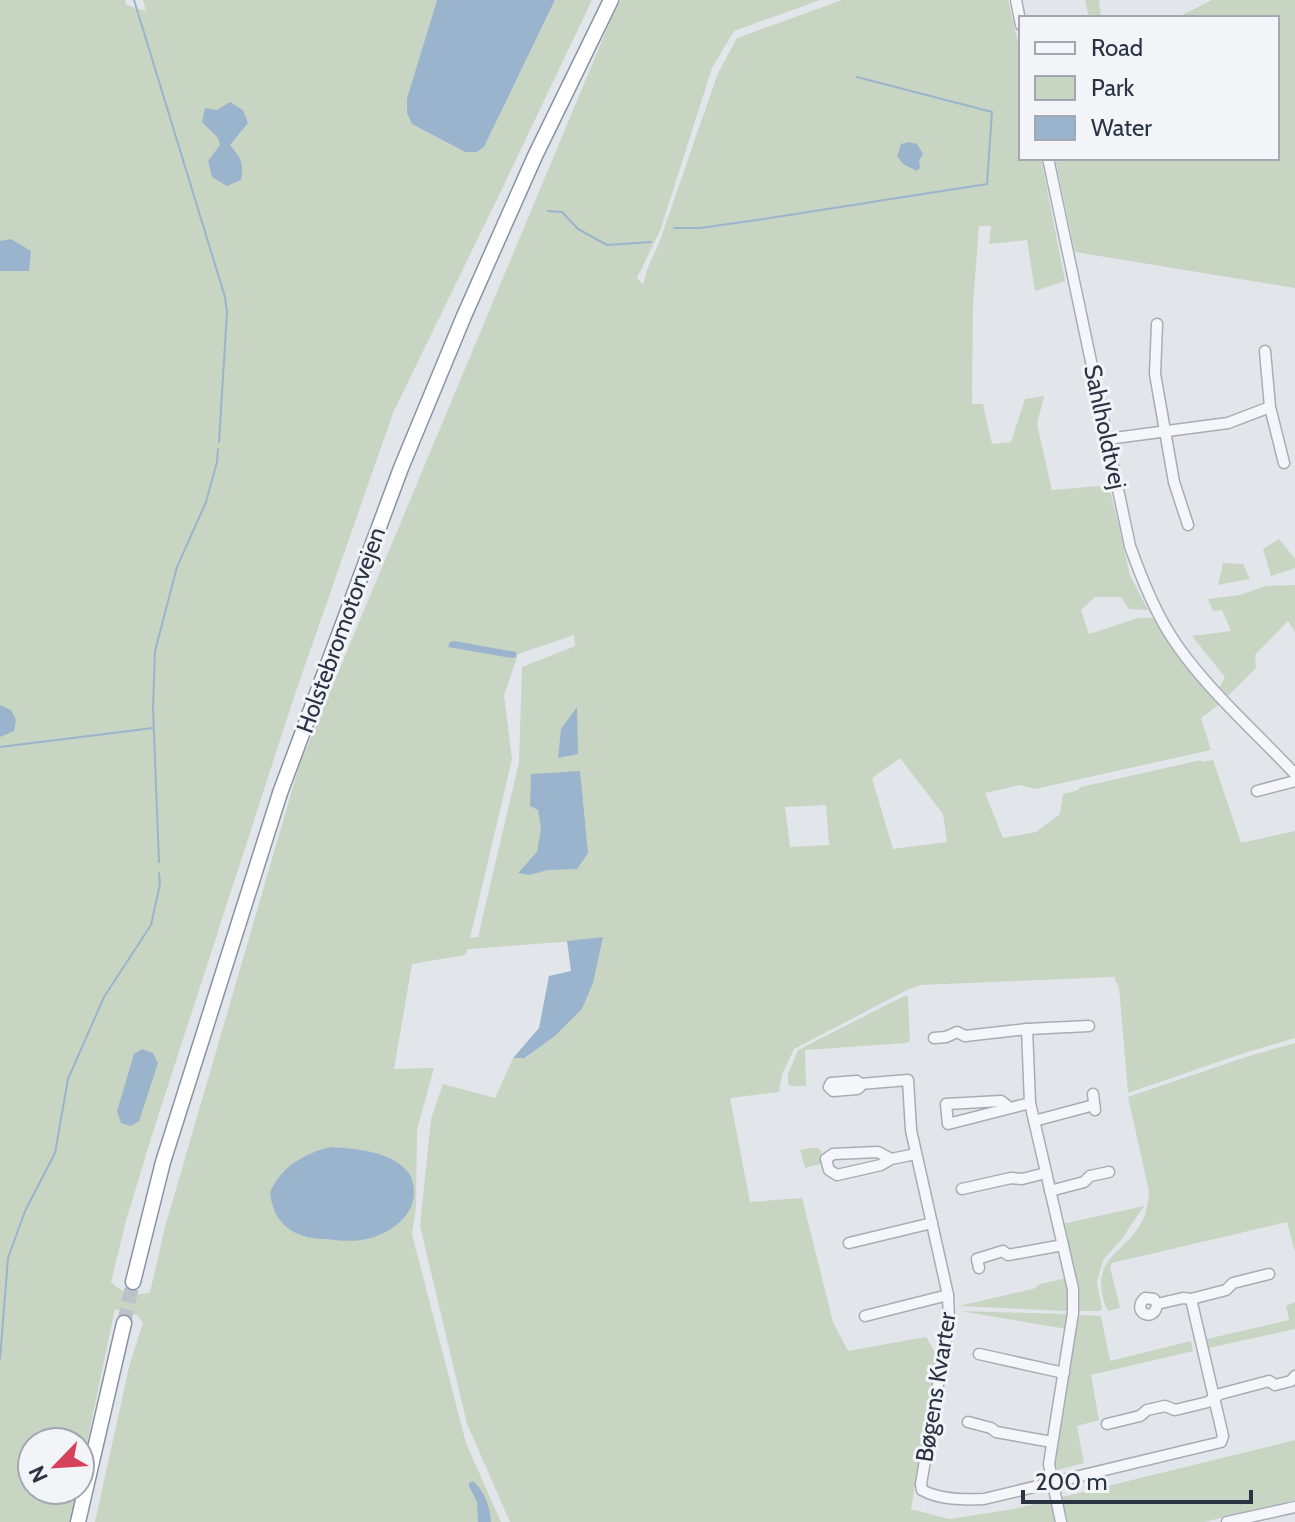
<svg xmlns="http://www.w3.org/2000/svg" width="1295" height="1522" font-family="Cabin,sans-serif">
  <style>
    .green { fill: #c8d5c2; fill-rule: evenodd }
    .water { fill: #9bb4cd }
    .lines { fill: none; stroke-linecap: round; stroke-linejoin: round }
    .stream { stroke: #9bb4cd; stroke-width: 2 }
    .highway-tunnel { stroke: #bdc2ca; stroke-width: 14; stroke-dasharray: 14 7; stroke-linecap: butt }
    .minor-casing { stroke: #a7adb6; stroke-width: 13 }
    .highway-casing { stroke: #8893a3; stroke-width: 17 }
    .minor { stroke: #f5f6f9; stroke-width: 10 }
    .highway { stroke: #fff; stroke-width: 14 }
    .labels { text-anchor: middle; stroke-width: 6; stroke-linejoin: round; paint-order: stroke }
    .street-label { font-size: 24px; fill: #293344; stroke: #f2f4f8 }
  </style>
  <rect width="100%" height="100%" fill="#e2e6eb"/>
  <g class="green">
    <path d="M0,0H125L126,5L146,11L143,0H437L407,98L412,124L465,152H477L484,147L555,0H592L500,193L393,413L295,694L152,1135L126,1221L111,1282C121,1293 137,1297 150,1292L165,1227L299,766L609,24L621,0H820L734,31L712,68L660,231L637,278L643,285L647,270L660,240L718,73L737,38L842,0H1008L1021,55V158H1041L1065,281L1035,291L1027,240L989,244L991,226H979L973,304L972,404H983L992,444L1011,442L1025,399L1044,396L1037,424L1052,490L1109,485L1130,575L1148,610L1129,609L1121,597H1095L1081,610L1089,634L1138,618H1156C1175,651 1194,676 1221,703L1201,718L1211,750L1035,789L1020,785L985,793L1003,838L1036,832L1060,814L1063,794L1076,791L1081,787L1201,760L1202,762L1213,760L1241,843L1295,831V1038L1241,1054L1128,1093L1119,988L1114,977L920,985L907,990L794,1049L782,1075L779,1092L730,1098L750,1202L802,1198L833,1322L848,1351L926,1337L937,1355L911,1509L949,1519L1014,1509L1295,1440V1500L1204,1522H510L467,1424L420,1226L431,1119L443,1084L495,1098L513,1058H526L555,1036L602,937L577,941L468,949L465,955L412,964L394,1069L434,1068L417,1130L416,1207L412,1234L466,1443L501,1522H95L129,1367L143,1323L137,1315L115,1309L80,1476V1442H32V1490H77L70,1522H0ZM574,635L575,646L522,667L519,762L478,937L470,938L512,759L504,695L518,654ZM900,758L943,814L947,842L893,849L872,778ZM826,805L829,845L790,847L785,807Z"/>
    <path d="M1085,0H1099L1101,18H1089Z"/>
    <path d="M1212,0H1295V288L1075,252L1055,158H1277V18H1176Z"/>
    <path d="M1279,539L1295,559V568L1271,576L1263,549Z"/>
    <path d="M1223,563L1243,564L1250,579L1218,585Z"/>
    <path d="M1295,585V632L1288,621L1255,655L1256,668L1228,696L1220,687L1225,677L1192,636L1231,631L1222,610L1213,611L1208,599L1240,595L1266,586Z"/>
    <path d="M906,995L908,998L910,1041L906,1043L805,1050L806,1086H791L788,1084V1074L798,1050Z"/>
    <path d="M1295,1043V1252L1287,1222L1112,1263L1110,1267L1120,1308L1108,1311C1104,1304 1102,1295 1101,1286C1100,1257 1124,1250 1138,1228C1146,1217 1148,1205 1149,1191L1128,1097L1249,1056Z"/>
    <path d="M810,1148H818L821,1151L824,1163L805,1168L800,1150Z"/>
    <path d="M1144,1206L1121,1240L1103,1260L1097,1282L1102,1309L1100,1311H1080L1078,1309L1077,1289L1062,1224Z"/>
    <path d="M1066,1278L1069,1309L1066,1311L959,1306L1036,1288L1037,1285Z"/>
    <path d="M1295,1302V1329L1209,1348L1207,1339L1289,1320L1286,1306Z"/>
    <path d="M960,1311L1066,1314L1069,1316L1067,1329Z"/>
    <path d="M1082,1315L1101,1316L1110,1361L1191,1341L1193,1351L1091,1375L1099,1420L1077,1426L1084,1463L1058,1470L1054,1462L1078,1317Z"/>
  </g>
  <g class="water">
    <path d="M437,0H555L484,147L477,152H465L412,124L407,113V98Z"/>
    <path d="M230,102L243,110L248,123L230,145C241,158 244,163 241,180L227,186L212,177L208,161L220,145L218,138L202,122L205,108L217,110Z"/>
    <path d="M909,142L917,144L923,154L919,161L920,168L917,171L903,164L897,156L901,144Z"/>
    <path d="M11,239L31,251L29,271H0V241Z"/>
    <path d="M454,641L516,652V657L512,658L448,647L450,642Z"/>
    <path d="M0,705L11,710L16,720L14,731L0,737Z"/>
    <path d="M577,707L578,754L558,758L561,729Z"/>
    <path d="M580,771L588,853L577,869L548,870L529,875L518,873L537,852L541,828L538,810L530,806L531,774Z"/>
    <path d="M603,937L593,983L582,1009L555,1036L525,1058H513L539,1028L549,976L571,971L567,941Z"/>
    <path d="M142,1049L153,1053L158,1063L139,1121L131,1126L121,1123L117,1111L134,1054Z"/>
    <path d="M332,1147C357,1149 390,1151 407,1171C413,1177 414,1187 414,1195C412,1220 384,1237 361,1240C349,1242 337,1240 324,1239C294,1238 274,1225 270,1193C280,1167 306,1152 332,1147Z"/>
    <path d="M473,1481C485,1492 490,1506 491,1522H478L477,1502L469,1486V1483Z"/>
  </g>
  <g class="lines">
    <g class="stream">
      <path d="M134,0L225,297L227,312L219,442"/>
      <path d="M548,211L562,212L578,229L607,245L651,242"/>
      <path d="M674,228H700L757,220L987,184L992,112L857,77"/>
      <path d="M0,747L153,728"/>
      <path d="M159,862L153,708L155,651L177,567L206,502L217,462L218,449"/>
      <path d="M0,1359L8,1258L25,1211L55,1153L68,1079L104,997L151,925L160,884L159,873"/>
    </g>
    <path class="highway-tunnel" d="M124,1323L133,1282"/>
    <g class="minor-casing">
      <g id="minor">
        <path d="M1016,0L1021,25"/>
        <path d="M1048,158L1130,546C1141,577 1153,608 1171,636C1202,685 1255,731 1295,774"/>
        <path d="M1157,324L1155,374L1174,482L1188,525"/>
        <path d="M1265,351L1270,407L1284,463"/>
        <path d="M1107,439L1228,423L1270,407"/>
        <path d="M1257,791L1295,781"/>
        <path d="M1027,1029L1089,1026"/>
        <path d="M934,1038L946,1037L957,1032L965,1036L1027,1029L1030,1103L1073,1289V1313L1049,1464L1061,1522"/>
        <path d="M860,1084V1087L857,1089L833,1091L829,1087L831,1083L857,1081L860,1084L908,1080L911,1130L948,1295L949,1321L921,1484L922,1490C940,1500 964,1500 984,1499L1221,1442L1223,1436L1191,1299"/>
        <path d="M1093,1094L1095,1110"/>
        <path d="M1010,1108L1001,1101L946,1104L948,1124L1030,1103"/>
        <path d="M1034,1121L1094,1105"/>
        <path d="M891,1159L878,1152L833,1154L826,1159L829,1170L837,1175L881,1165L891,1159L916,1154"/>
        <path d="M962,1189L1011,1178L1022,1179L1046,1173"/>
        <path d="M1050,1191L1084,1182L1090,1176L1109,1172"/>
        <path d="M849,1243L932,1223"/>
        <path d="M979,1268L977,1259L1003,1251L1008,1255L1063,1245"/>
        <path d="M1157,1304C1155,1324 1130,1312 1145,1298L1154,1299L1157,1304L1183,1298L1191,1299L1226,1290L1233,1283L1269,1274"/>
        <path d="M865,1316L948,1295"/>
        <path d="M979,1354L1064,1373"/>
        <path d="M968,1422L991,1428L996,1432L1052,1442"/>
        <path d="M1107,1424L1140,1416L1147,1410L1165,1406L1175,1410L1208,1402L1220,1394L1269,1381L1275,1385L1291,1381L1295,1376"/>
        <path d="M1227,1522L1295,1507"/>
      </g>
    </g>
    <g class="highway-casing">
      <g id="highway">
        <path d="M133,1282L163,1162L280,793L401,468L464,316L535,156L611,0"/>
        <path d="M78,1522L124,1323"/>
      </g>
    </g>
    <use href="#minor" class="minor"/>
    <use href="#highway" class="highway"/>
  </g>
  <g class="labels">
    <g class="street-label">
      <text transform="translate(1105 427) rotate(78)" y="8">Sahlholdtvej</text>
      <text transform="translate(341 630) rotate(-70)" y="8">Holstebromotorvejen</text>
      <text transform="translate(936 1387) rotate(-81)" y="8">Bøgens Kvarter</text>
    </g>
  </g>
  <rect x="1019" y="16" width="260" height="144" fill="#f2f4f8" stroke="#a2a7b0" stroke-width="2"/>
  <rect x="1035" y="42" width="40" height="12" fill="#f5f6f9" stroke="#a2a7b0" stroke-width="2"/>
  <text x="1091" y="56" font-size="24" fill="#293344">Road</text>
  <rect x="1035" y="76" width="40" height="24" fill="#c8d5c2" stroke="#a2a7b0" stroke-width="2"/>
  <text x="1091" y="96" font-size="24" fill="#293344">Park</text>
  <rect x="1035" y="116" width="40" height="24" fill="#9bb4cd" stroke="#a2a7b0" stroke-width="2"/>
  <text x="1091" y="136" font-size="24" fill="#293344">Water</text>
  <g transform="translate(56 1466) rotate(245)"><circle r="38" fill="#f2f4f8" stroke="#a2a7b0" stroke-width="2"/>
  <path d="M0-6L14 30L0 20L-14 30Z" fill="#d6415b"/>
  <text y="-12" font-size="22" font-weight="bold" text-anchor="middle" fill="#293344">N</text>
  </g>
  <path d="M1023 1490v12h228v-12" fill="none" stroke="#293344" stroke-width="4"/>
  <text x="1035" y="1490" font-size="24" fill="#293344" stroke="#f2f4f8" stroke-width="6" paint-order="stroke">200 m</text>
</svg>
